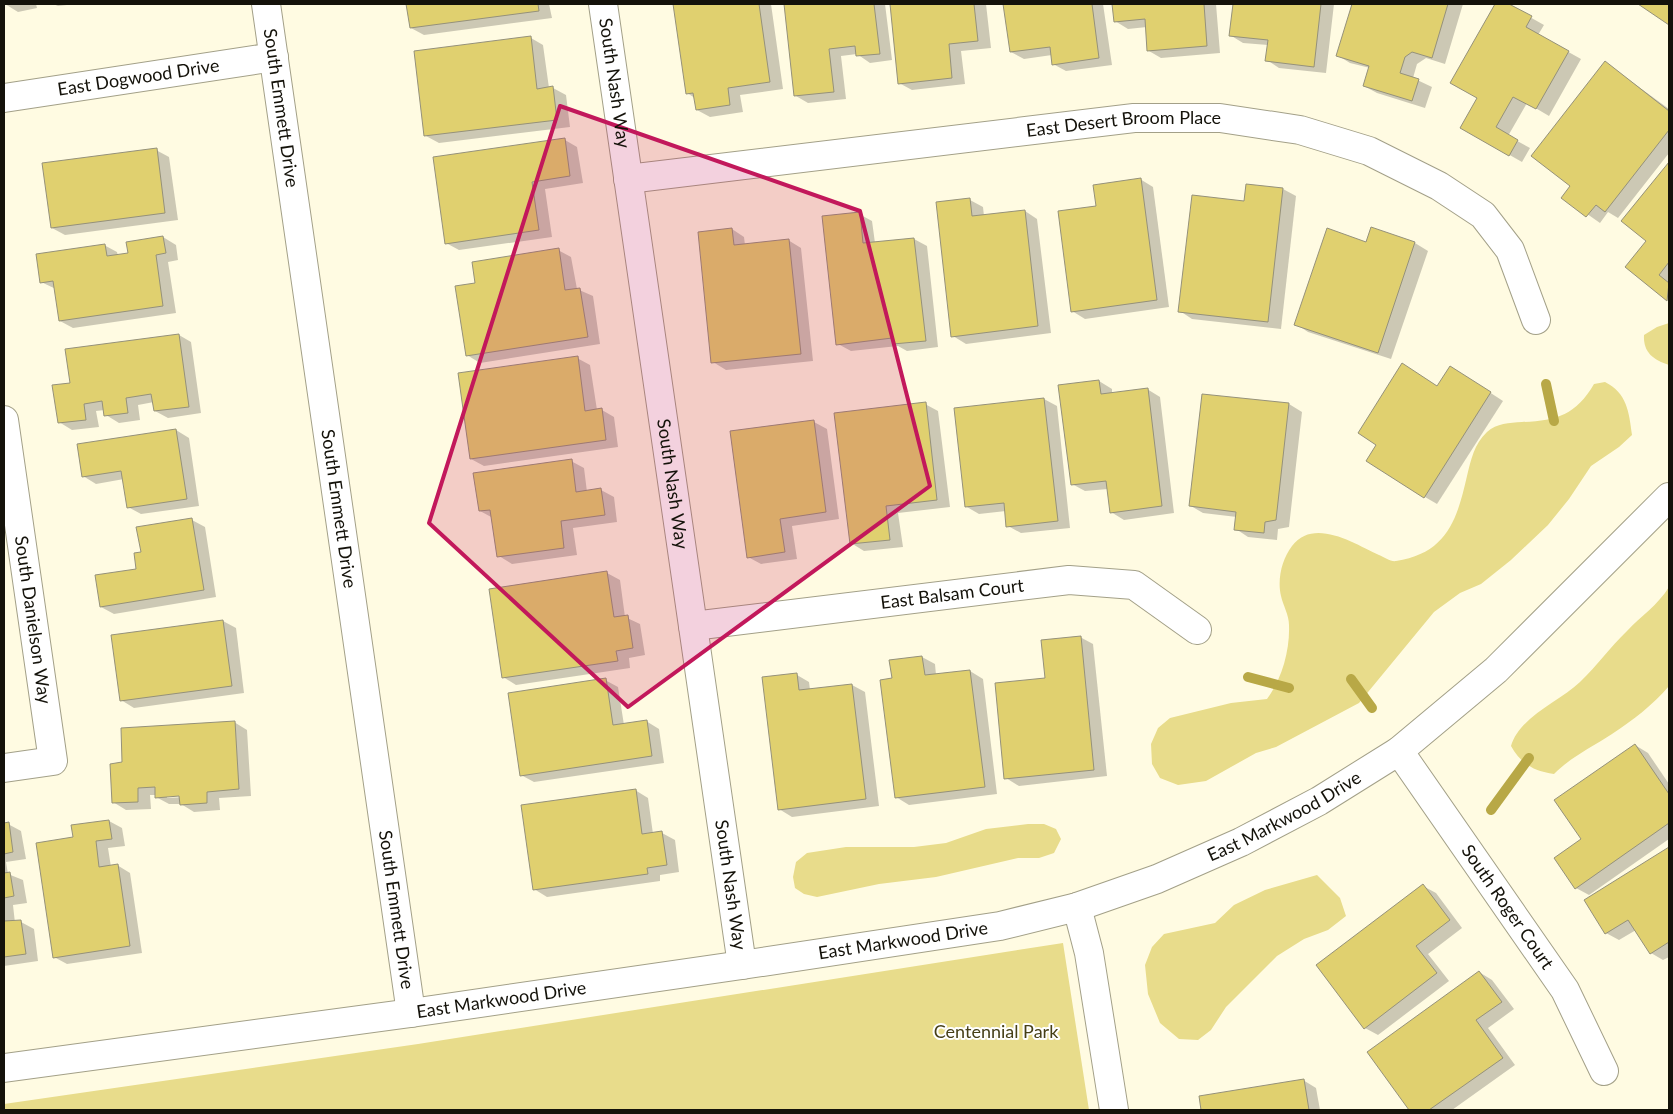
<svg xmlns="http://www.w3.org/2000/svg" width="1673" height="1114" font-family="Lato,sans-serif">
  <style>
    .green { fill: #e8dc8b }
    .shadow { fill: #0003; fill-rule: evenodd }
    .lines { fill: none; stroke-linecap: round; stroke-linejoin: round }
    .stream { stroke: #b8a846; stroke-width: 10 }
    .building { fill: #e0d06f; stroke: #95917a }
    .minor-casing { stroke: #a3a088; stroke-width: 30 }
    .minor { stroke: #fff; stroke-width: 28 }
    .marked { fill: #c2185b; fill-opacity: 0.2; stroke: #c2185b; stroke-width: 4; stroke-linejoin: round }
    .labels { text-anchor: middle; stroke-width: 4; stroke-linejoin: round; paint-order: stroke }
    .street-label { font-size: 18px; fill: #14120a; stroke: #fff }
    .park-label { font-size: 18px; fill: #463f16; stroke: #fff }
  </style>
  <rect width="100%" height="100%" fill="#fffbe2"/>
  <g class="green">
    <path d="M1669,323V365C1654,360 1643,353 1644,335L1657,327Z"/>
    <path d="M1605,382C1627,393 1629,412 1632,435L1619,447L1591,466L1569,499L1548,525L1511,560L1481,584L1460,593L1434,612L1359,703L1276,747L1256,753L1206,781L1178,785L1160,778L1152,764L1151,744L1158,728L1170,718L1231,703L1267,699C1282,679 1290,650 1289,625C1289,615 1283,605 1281,596C1277,579 1282,559 1292,546C1314,517 1355,544 1379,555C1384,557 1391,562 1396,561C1447,553 1457,520 1467,476C1471,460 1474,444 1487,432C1497,423 1509,423 1522,422C1556,421 1576,415 1594,384Z"/>
    <path d="M1669,587V686C1653,705 1633,720 1612,734C1592,747 1571,757 1554,774C1534,771 1521,764 1511,746C1519,717 1559,702 1580,682C1597,666 1610,647 1627,631C1641,616 1658,605 1669,587Z"/>
    <path d="M1028,824H1044L1056,829L1061,839L1054,853L1039,858H1018L936,877L879,884L817,897L804,894L795,888L793,877L796,862L807,853L846,847H914L946,843L986,829Z"/>
    <path d="M1317,875L1340,898L1346,916L1328,930L1304,939L1277,956L1226,1007L1211,1030L1198,1040L1179,1039L1160,1023L1148,994L1145,965L1152,947L1164,934L1215,923L1234,905L1265,890Z"/>
    <path d="M1063,943L1089,1110H4V1104L418,1044Z"/>
  </g>
  <g class="shadow">
    <path d="M5,4H36L37,8L18,12Z"/>
    <path d="M53,4H76L58,6Z"/>
    <path d="M407,4H549L552,18L424,35L411,28Z"/>
    <path d="M674,4H771L783,89L740,95L743,112L710,117L697,110L695,98L687,93Z"/>
    <path d="M785,4H885L892,60L870,63L857,54L841,56L846,99L808,103L796,96Z"/>
    <path d="M891,4H986L991,48L961,51L965,84L912,90L899,83Z"/>
    <path d="M1005,4H1103L1112,65L1066,71L1053,64L1052,55L1024,59L1011,52Z"/>
    <path d="M1114,4H1216L1220,53L1161,58L1149,51L1147,27L1128,29L1115,21Z"/>
    <path d="M1234,4H1334L1326,73L1279,68L1267,60L1268,45L1243,43L1230,35Z"/>
    <path d="M1353,4H1463L1445,64L1426,58L1417,64L1413,78L1432,87L1425,108L1377,93L1364,86L1370,68L1350,63L1337,55Z"/>
    <path d="M1496,4H1507L1544,25L1538,35L1581,59L1549,116L1527,103L1508,136L1530,148L1522,162L1462,128L1479,98L1451,83Z"/>
    <path d="M531,38L543,45L549,88H553L566,95L570,127L439,143L426,136Z"/>
    <path d="M1606,63L1669,109V153L1618,218L1608,212L1600,223L1563,197L1572,186Z"/>
    <path d="M565,140L577,147L583,183L545,189L552,237L459,250L446,243Z"/>
    <path d="M156,150L169,157L178,220L65,235L52,228Z"/>
    <path d="M1669,164V301L1627,267L1648,241L1623,220Z"/>
    <path d="M1140,179L1153,187L1169,307L1085,319L1072,311L1098,207Z"/>
    <path d="M1283,189L1296,196L1281,329L1192,319L1180,311L1245,202Z"/>
    <path d="M970,200L983,207L984,216L1025,211L1037,219L1051,333L966,344L953,336Z"/>
    <path d="M859,214L872,221L875,243L914,239L927,246L938,347L907,351L898,346L851,351L838,344Z"/>
    <path d="M732,229L744,237L745,245L788,240L801,248L813,361L726,370L713,362Z"/>
    <path d="M1372,229L1415,243L1428,251L1391,359L1308,332L1296,324L1367,244Z"/>
    <path d="M163,237L176,245L178,260L168,262L176,313L73,328L60,321L56,289L41,282L104,245L117,252L118,256L129,254Z"/>
    <path d="M558,250L571,257L577,289L593,296L600,344L480,363L467,355L476,284Z"/>
    <path d="M179,335L191,342L201,413L168,418L155,411L154,402L138,405L140,420L119,423L106,415L105,410L96,411L99,427L72,430L59,422L71,384Z"/>
    <path d="M577,358L590,365L597,410H602L614,417L618,447L484,466L471,459Z"/>
    <path d="M1463,375L1503,401L1437,504L1425,497L1438,387Z"/>
    <path d="M1099,381L1112,389V394L1147,389L1160,397L1174,513L1124,520L1111,512L1108,489L1085,491L1072,484Z"/>
    <path d="M1203,395L1289,404L1302,412L1289,527L1278,529L1277,540L1248,537L1236,529L1237,517L1203,513L1191,506Z"/>
    <path d="M1044,399L1057,406L1070,528L1021,533L1008,526L1006,511L979,514L967,507Z"/>
    <path d="M925,404L938,411L950,507L898,513L903,547L864,551L851,543Z"/>
    <path d="M814,422L827,429L839,519L792,526L797,559L761,564L748,557Z"/>
    <path d="M176,430L189,438L199,506L141,514L128,507L124,479L96,484L83,476Z"/>
    <path d="M571,461L584,468L587,492L601,490L614,497L617,522L573,528L577,555L512,564L499,556L493,518L480,511Z"/>
    <path d="M192,520L205,527L216,597L114,614L101,607L138,570L142,553Z"/>
    <path d="M607,573L620,580L625,617L640,624L645,655L629,658L630,668L516,685L503,677Z"/>
    <path d="M223,621L236,628L244,693L134,708L121,700Z"/>
    <path d="M1080,637L1093,644L1107,776L1019,786L1006,778L1046,680Z"/>
    <path d="M922,657L935,664L936,675L970,671L983,679L997,794L909,805L896,797L893,679Z"/>
    <path d="M797,675L809,682L810,690L852,685L865,692L879,806L792,817L779,809Z"/>
    <path d="M605,680L618,687L624,725L646,721L659,729L664,763L534,782L521,775Z"/>
    <path d="M234,722L247,730L251,796L219,798L220,810L194,812L181,804H169L156,797V795H150L151,809L126,810L113,802L124,763ZM186,794V797L167,798V796Z"/>
    <path d="M1635,745L1648,753L1669,784V839L1589,895L1576,888L1583,839Z"/>
    <path d="M635,790L648,798L653,834L662,833L675,840L679,872L660,875V881L547,897L534,889Z"/>
    <path d="M109,821L122,828L125,846L108,848L111,867L117,865L130,873L142,953L67,964L54,957L74,838L72,826Z"/>
    <path d="M4,824H8L21,831L26,859L6,862L8,874L23,880L27,903L13,905L15,923L21,922L34,929L38,961L4,966Z"/>
    <path d="M1669,849V957L1663,960L1651,953L1636,930L1619,940L1606,933L1586,900Z"/>
    <path d="M1423,886L1436,893L1462,928L1428,954L1449,981L1378,1035L1365,1028Z"/>
    <path d="M1479,972L1492,980L1514,1009L1488,1028L1515,1065L1452,1110H1411L1369,1052Z"/>
    <path d="M1303,1080L1316,1088L1320,1110H1202L1200,1097Z"/>
  </g>
  <g class="lines">
    <g class="stream">
      <path d="M1546,384L1554,421"/>
      <path d="M1248,677L1289,688"/>
      <path d="M1351,679L1372,708"/>
      <path d="M1491,810L1529,758"/>
    </g>
  </g>
  <g class="building">
    <path d="M406,4H538L539,11L410,28Z"/>
    <path d="M673,4H759L770,82L728,88L730,105L696,110L693,93L686,94Z"/>
    <path d="M784,4H874L880,54L856,56L855,46L829,49L834,92L794,96Z"/>
    <path d="M890,4H974L978,41L949,44L952,78L898,84Z"/>
    <path d="M1003,4H1092L1099,58L1052,65L1050,47L1010,52Z"/>
    <path d="M1112,4H1204L1207,46L1147,51L1145,19L1114,22Z"/>
    <path d="M1233,4H1321L1314,67L1265,61L1268,40L1229,36Z"/>
    <path d="M1352,4H1448L1432,58L1412,52L1405,57L1400,73L1419,79L1412,101L1363,86L1369,66L1336,56Z"/>
    <path d="M1495,4H1509L1532,16L1526,27L1569,51L1536,109L1513,97L1496,127L1518,140L1509,156L1460,128L1477,98L1450,83Z"/>
    <path d="M1638,4H1669V25Z"/>
    <path d="M531,36L537,89L553,86L557,120L424,136L414,51Z"/>
    <path d="M1605,61L1669,111V130L1605,212L1596,205L1586,217L1561,198L1570,186L1531,156Z"/>
    <path d="M565,138L570,176L532,182L539,230L445,244L433,157Z"/>
    <path d="M157,148L165,213L51,228L42,163Z"/>
    <path d="M1669,162V262L1659,275L1669,283L1667,301L1625,267L1646,241L1621,221Z"/>
    <path d="M1141,178L1157,300L1071,312L1058,211L1096,206L1093,185Z"/>
    <path d="M1246,184L1283,188L1268,322L1178,312L1192,195L1244,201Z"/>
    <path d="M970,198L972,216L1025,210L1038,326L951,337L936,202Z"/>
    <path d="M860,212L863,243L914,238L926,341L893,344L892,338L836,345L822,216Z"/>
    <path d="M1371,227L1415,242L1378,353L1294,325L1327,228L1366,242Z"/>
    <path d="M732,228L734,245L789,239L801,354L711,363L698,232Z"/>
    <path d="M163,236L166,253L156,255L163,306L59,321L53,281L40,283L36,254L105,244L107,256L128,253L126,242Z"/>
    <path d="M559,248L565,290L580,288L588,337L466,356L455,286L475,283L472,262Z"/>
    <path d="M179,334L189,407L154,411L151,394L126,398L128,413L104,416L102,401L84,404L86,420L58,423L52,385L70,383L65,349Z"/>
    <path d="M578,356L585,411L602,408L606,440L470,459L458,373Z"/>
    <path d="M1402,363L1437,386L1450,366L1491,392L1424,498L1366,461L1376,445L1358,433Z"/>
    <path d="M1099,380L1101,394L1148,388L1162,506L1110,513L1106,481L1071,485L1058,385Z"/>
    <path d="M1202,394L1289,403L1276,520L1265,522L1264,533L1234,530L1236,512L1189,506Z"/>
    <path d="M1044,398L1058,521L1006,527L1004,503L965,507L954,408Z"/>
    <path d="M926,402L937,500L886,506L890,540L850,544L834,413Z"/>
    <path d="M814,420L826,512L780,519L785,552L747,558L730,431Z"/>
    <path d="M176,429L187,499L127,508L121,471L82,477L77,444Z"/>
    <path d="M572,459L576,492L601,488L605,515L561,521L564,548L497,557L490,510L479,511L473,473Z"/>
    <path d="M192,518L204,590L100,607L95,575L136,569L134,553L141,552L136,527Z"/>
    <path d="M607,571L614,617L628,615L633,648L616,651L618,661L502,678L489,589Z"/>
    <path d="M223,620L232,686L120,701L111,635Z"/>
    <path d="M1081,636L1094,770L1004,779L995,683L1045,678L1041,640Z"/>
    <path d="M922,656L925,675L970,670L985,787L895,798L880,680L892,678L889,660Z"/>
    <path d="M797,673L799,690L852,684L866,799L778,810L762,677Z"/>
    <path d="M606,678L613,725L647,720L652,756L520,776L508,693Z"/>
    <path d="M235,721L239,789L207,792V803L180,805L179,796L155,798V787L138,788V802L112,803L110,764L122,762L121,728Z"/>
    <path d="M1635,744L1669,794V823L1575,889L1554,858L1581,839L1554,800Z"/>
    <path d="M636,789L642,834L662,831L667,865L647,868L648,874L533,890L521,805Z"/>
    <path d="M109,820L112,839L96,841L99,867L118,864L130,946L53,958L36,843L73,837L71,825Z"/>
    <path d="M9,822L13,852L4,854V823Z"/>
    <path d="M1669,847V942L1650,954L1628,920L1605,934L1584,900Z"/>
    <path d="M10,872L14,896L4,898V873Z"/>
    <path d="M1423,884L1450,920L1416,946L1437,973L1364,1029L1316,965Z"/>
    <path d="M21,920L26,954L4,957V921Z"/>
    <path d="M1479,971L1502,1002L1476,1020L1503,1058L1429,1110H1409L1367,1052Z"/>
    <path d="M1304,1079L1309,1110H1201L1199,1096Z"/>
  </g>
  <g class="lines">
    <g class="minor-casing">
      <g id="minor">
        <path id="s1" d="M266,4L411,1013"/>
        <path id="s2" d="M603,4L742,965"/>
        <path id="s3" d="M4,98L274,57"/>
        <path id="s4" d="M628,179L1134,118H1220L1300,130L1369,151L1439,186L1483,215L1510,250L1536,320"/>
        <path id="s5" d="M4,420L53,761L4,768"/>
        <path id="s6" d="M693,626L1069,580L1134,585L1197,630"/>
        <path id="s7" d="M1399,751L1565,990L1604,1071"/>
        <path d="M1077,907L1089,953L1114,1110"/>
        <path id="s8" d="M4,1068L411,1013L742,965L1000,926L1077,907L1157,879L1241,842L1319,801L1399,751L1496,670L1669,497"/>
      </g>
    </g>
    <use href="#minor" class="minor"/>
  </g>
  <path class="marked" d="M560,106L860,211L930,486L628,707L429,523Z"/>
  <g class="labels">
    <g class="street-label">
      <text dy="6" stroke="none"><textPath href="#s3" startOffset="136">East Dogwood Drive</textPath></text>
      <text dy="6" stroke="none"><textPath href="#s2" startOffset="80">South Nash Way</textPath></text>
      <text dy="6" stroke="none"><textPath href="#s1" startOffset="105">South Emmett Drive</textPath></text>
      <text dy="6" stroke="none"><textPath href="#s4" startOffset="499">East Desert Broom Place</textPath></text>
      <text dy="6" stroke="none"><textPath href="#s2" startOffset="485">South Nash Way</textPath></text>
      <text dy="6" stroke="none"><textPath href="#s1" startOffset="510">South Emmett Drive</textPath></text>
      <text dy="6" stroke="none"><textPath href="#s6" startOffset="261">East Balsam Court</textPath></text>
      <text dy="6" stroke="none"><textPath href="#s5" startOffset="202">South Danielson Way</textPath></text>
      <text dy="6" stroke="none"><textPath href="#s8" startOffset="1312">East Markwood Drive</textPath></text>
      <text dy="6" stroke="none"><textPath href="#s2" startOffset="890">South Nash Way</textPath></text>
      <text dy="6" stroke="none"><textPath href="#s7" startOffset="190">South Roger Court</textPath></text>
      <text dy="6" stroke="none"><textPath href="#s1" startOffset="915">South Emmett Drive</textPath></text>
      <text dy="6" stroke="none"><textPath href="#s8" startOffset="908">East Markwood Drive</textPath></text>
      <text dy="6" stroke="none"><textPath href="#s8" startOffset="502">East Markwood Drive</textPath></text>
    </g>
    <g class="park-label">
      <text x="996" y="1038">Centennial Park</text>
    </g>
  </g>
  <rect width="1673" height="1114" fill="none" stroke="#14120a" stroke-width="10"/>
</svg>
